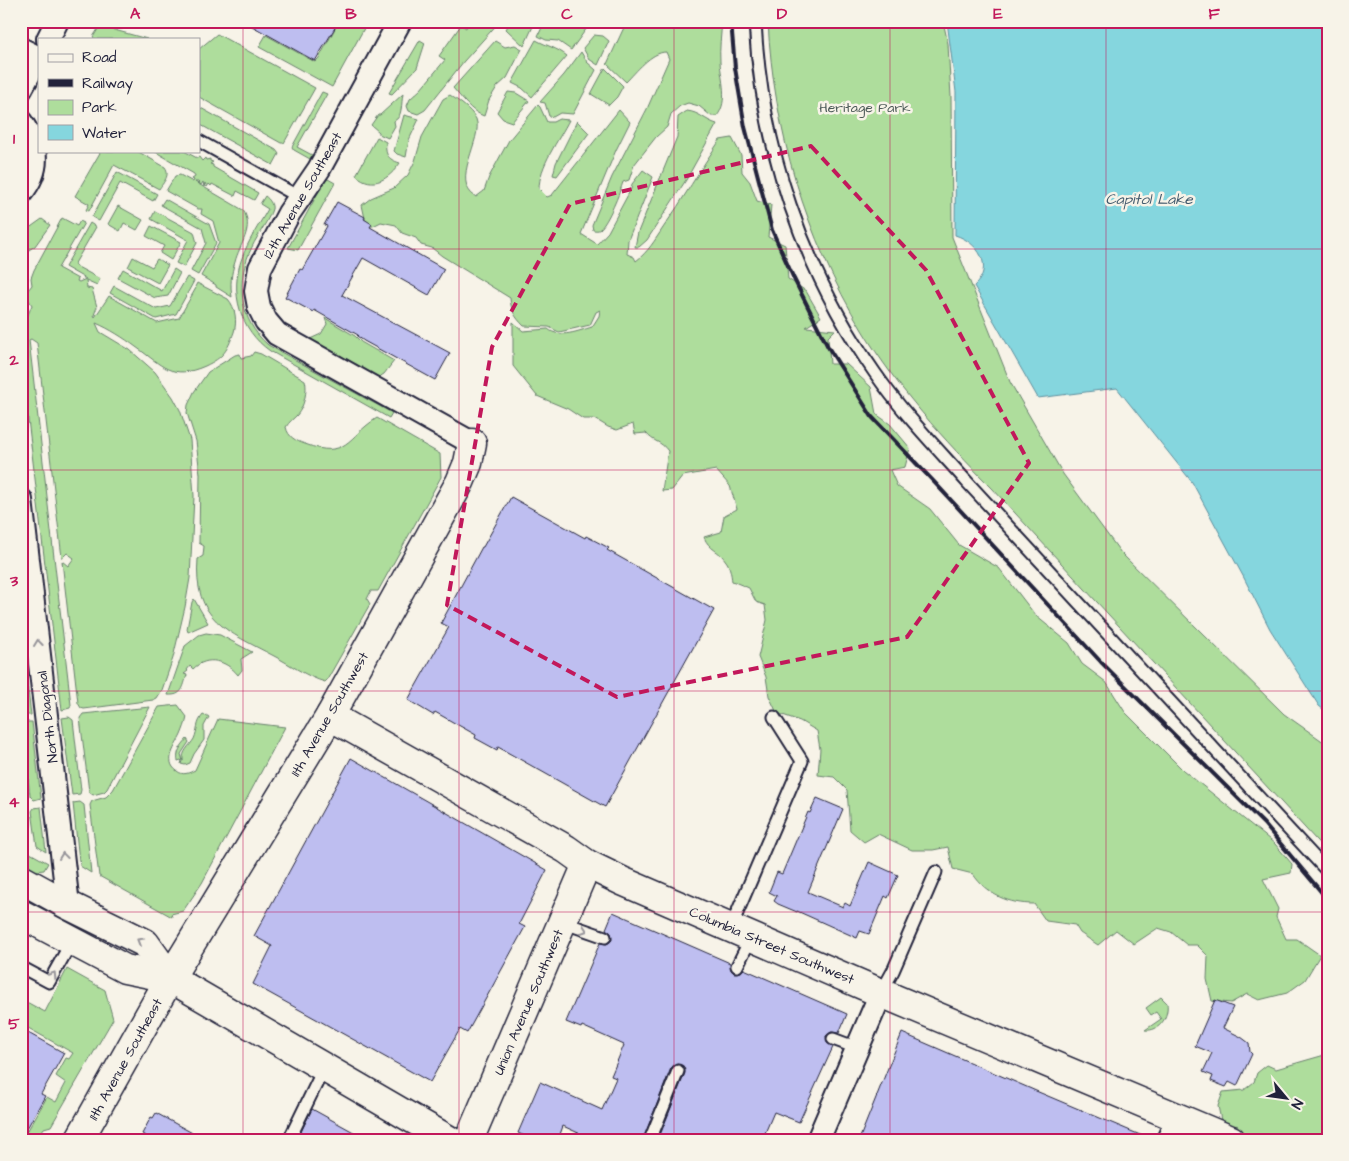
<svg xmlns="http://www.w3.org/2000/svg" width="1349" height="1161" font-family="'Architects Daughter',sans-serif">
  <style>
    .green { fill: #aedd9c; stroke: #68806c }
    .water { fill: #85d6de; stroke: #5d8e9d }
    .building { fill: #bebef0; stroke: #22223b }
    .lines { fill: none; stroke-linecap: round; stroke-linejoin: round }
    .lane-casing { stroke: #22223b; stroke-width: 15 }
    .street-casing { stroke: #22223b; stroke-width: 26 }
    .secondary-casing { stroke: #22223b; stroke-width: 31 }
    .primary-casing { stroke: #22223b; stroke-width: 31 }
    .lane { stroke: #f7f3e8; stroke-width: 11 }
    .street { stroke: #f7f3e8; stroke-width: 22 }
    .secondary { stroke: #f7f3e8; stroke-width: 28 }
    .primary { stroke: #f7f3e8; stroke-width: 28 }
    .rail { stroke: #22223b; stroke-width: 4 }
    .oneway { stroke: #97959a }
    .marked { fill: none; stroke: #c2185b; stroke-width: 4; stroke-dasharray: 10 6; stroke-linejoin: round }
    .grid { fill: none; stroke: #c2185b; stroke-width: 1; stroke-opacity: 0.55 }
    .labels { text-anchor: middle; stroke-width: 5; stroke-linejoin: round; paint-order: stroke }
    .park-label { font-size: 14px; fill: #4c5a58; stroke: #f7f3e8 }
    .street-label { font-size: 14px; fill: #22223b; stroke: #f7f3e8 }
    .water-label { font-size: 15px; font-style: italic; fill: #40586c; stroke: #f7f3e8 }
    .neatline { fill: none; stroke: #c2185b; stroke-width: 2 }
    .grid-label { font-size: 16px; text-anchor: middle; font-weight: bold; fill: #c2185b }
  </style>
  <rect width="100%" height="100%" fill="#f7f3e8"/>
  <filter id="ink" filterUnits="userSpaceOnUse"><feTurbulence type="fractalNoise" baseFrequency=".02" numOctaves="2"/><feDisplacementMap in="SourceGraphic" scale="10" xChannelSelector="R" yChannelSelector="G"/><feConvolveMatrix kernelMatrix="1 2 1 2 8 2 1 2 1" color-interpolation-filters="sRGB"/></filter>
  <g filter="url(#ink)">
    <g class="green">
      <path d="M339,21H368L332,87L259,47L266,35L315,62L319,58Z"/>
      <path d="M472,21H500L464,61L425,110L418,114L409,111L407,106L410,99L421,89L445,60L439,56L461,25L466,28L467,25Z"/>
      <path d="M511,21L535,22L524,46L506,29Z"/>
      <path d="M545,21H592L571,50L558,41L546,40L538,36Z"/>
      <path d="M627,21H722C721,35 719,48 720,62C721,79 729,101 717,116H711L699,106L688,103L680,106L671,114L667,127L656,137L634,165L629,180L623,182C620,192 608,222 600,229C598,231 596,230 593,230L592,225L612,177L647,109L669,59L666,52C651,52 636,72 626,82L607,64Z"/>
      <path d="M768,21H943L948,44L951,97L952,237L1010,382L1063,474L1121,553L1284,714L1328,745V853L992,488C944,440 897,388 862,330C806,238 773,129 768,21Z"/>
      <path d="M100,26L147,39H95L93,37Z"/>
      <path d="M217,34L315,88L284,143H281L199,97V49Z"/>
      <path d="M594,35L603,36L609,41L598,65L589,59L583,48Z"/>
      <path d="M420,40L425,43L417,68L392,94L389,93Z"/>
      <path d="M536,40C547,46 557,48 567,56L532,97L522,88L512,83Z"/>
      <path d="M495,41L505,47L515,45L522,49L507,78L497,87L489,100L484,116C471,112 462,98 453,88Z"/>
      <path d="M581,52L587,62L596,70L573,114L560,113L553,117L549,116L545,103L540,102L564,75Z"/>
      <path d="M605,68L623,86L617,97L609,105L591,94Z"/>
      <path d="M322,92L327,94L297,147L312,155L310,159L294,150L292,147Z"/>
      <path d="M508,92L516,93L529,101L512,122L503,119L497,112Z"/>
      <path d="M403,94C401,103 403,117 394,121L395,126L388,138L379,134V132L371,125L378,115H380Z"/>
      <path d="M450,95C458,101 471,109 476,119C484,139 449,181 476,197L484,191L489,177L509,140L538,105L540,107L547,122H553L559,119L569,120C559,140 539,166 539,189L547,197L552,195L619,110L630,122L616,150L581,234L597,244L608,232L631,189L632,184L643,170L653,177L628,240L627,254L634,257L636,261C648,252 655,240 663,228C683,200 700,169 720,140L732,138L741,155L742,172L750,182L757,201L771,205L768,237L785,245L788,279L806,291L821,317L806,327L835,330L828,337L830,364H846L871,387L876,414L890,424L910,448L905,467L890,470L897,486L930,509L959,545L999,568L1036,616L1069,643L1082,664L1106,682L1125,712L1183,770L1275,844L1292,864L1291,873L1263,879L1278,909L1276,917L1286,939H1297L1320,955L1305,980L1287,993L1259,1000L1247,994L1231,1003L1212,1001L1207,979L1208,956L1197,945H1187L1171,932L1158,928L1134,944L1116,930L1098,945L1080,933L1075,925L1046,921L1034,904C1009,904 987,895 973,874L953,869L948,847L933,850H912L878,834L864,842L850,830L847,790L834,777L818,775L820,749L817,731L800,721L777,713L769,696L766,677L758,657L767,620L765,605L756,602L749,588L732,581C731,574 730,566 726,561C719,550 709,550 704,537L721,532L724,516L737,509L730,486L716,470L683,476L672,490L662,491L668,451C660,440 654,443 646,433L635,434L633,424L617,430L608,427L595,419H583L568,409L537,396L513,366V322L523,331L548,329C560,339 578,331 592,327L599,316L600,310L596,312L590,325L559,332L549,327L524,326C515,317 511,311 510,298L442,256L432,248L421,245L416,238L402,233L396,225L381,222L373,226H369L366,223L362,205L371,198L394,188L408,175L415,161L422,137L443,99Z"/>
      <path d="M199,107L276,150L279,154L273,165L199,124Z"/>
      <path d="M687,111C699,112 706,121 717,124L686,180L647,240L639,247H635L638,232L677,137L678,117Z"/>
      <path d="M404,115L419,119L409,140L406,157L397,154L394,151Z"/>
      <path d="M577,121L589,133L557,176L553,175L556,163Z"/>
      <path d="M377,137L386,142C385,154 387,159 400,163C389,179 373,190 356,175Z"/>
      <path d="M101,151H137L165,167C171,175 163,183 159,189L114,165L89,211L86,210L89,204L75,196Z"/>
      <path d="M154,151H184L197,158L199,157L202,161L205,158L206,160L210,159V161L213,162L210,164L213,165V167L258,193L254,200L237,191L235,196L212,184L211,186L209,184L207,187L205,183L204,187L203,182L201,185L198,182H195L243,210C255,228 239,245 235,262C231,273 230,285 232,297L216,287V285L201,276L219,243L213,221L201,214L202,209H198L166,191L175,176L180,175L193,182L194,180L192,179L195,177L194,174Z"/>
      <path d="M117,172L157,194L153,201L120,183L99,221L92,217Z"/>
      <path d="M328,179L335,183L298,250L288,248L325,180Z"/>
      <path d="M265,196C269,199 273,204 272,209C269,220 257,236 252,247C235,281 239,320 268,345L392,413L389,418L270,351C240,330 229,292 242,258C248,241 259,225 268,209L260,204Z"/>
      <path d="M165,199L209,224L216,243L198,275L191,271L206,243L202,228L161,205Z"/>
      <path d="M118,206L143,220L137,230L124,223L120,231L108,224Z"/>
      <path d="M155,211L194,232L197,243L184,267L176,263L188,240L151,219Z"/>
      <path d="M62,218L77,226L80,221L84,223L58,268L78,279L77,281L79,282L86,279L65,267L90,223L96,227L74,265L100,279L97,285L86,280L87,288L92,289L97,307L94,315L95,317L109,296L157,323L179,318L196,288L195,287L197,283L228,299C236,308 237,322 234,332C227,351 224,357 205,366C171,381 162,365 136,347C124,338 110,329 96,323L100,332L130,350L155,372L173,397L180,410L190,440L194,496L190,578L185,607L173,658L162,690L157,698L153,700L84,709L81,708L78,703L62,561L68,566L74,558L67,553L62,558L37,343L31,339L29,340L71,705L70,708L62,710L21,359V274L27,317L32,305L25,294L32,285L31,278L34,270Z"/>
      <path d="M42,219L50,225L35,246L21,255V234Z"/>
      <path d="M151,226L181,242L171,260L160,253L164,246L146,236Z"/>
      <path d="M133,257L152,267L157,259L168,265L158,283L128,267Z"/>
      <path d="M123,269L162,291L174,269L180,273L168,296L155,298L118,278Z"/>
      <path d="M187,277L194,281L176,314L156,319L110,293L114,286L156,309L170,306Z"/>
      <path d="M325,318L355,336L361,342L394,361L384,374L379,377L373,375L310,339L321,334L327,324Z"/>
      <path d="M254,352L261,354L305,380C308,390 304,407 297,415C293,419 289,422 286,427C288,437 296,441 305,444C347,460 347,437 377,418L440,454L441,477L378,591H371L367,599L370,604L327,680L325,682C307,677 290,664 274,656C227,631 193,620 198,559L203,556L204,546L199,543L200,474L196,441L187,413L188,405L194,392L208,372L235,355L240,354L241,358L251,356Z"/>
      <path d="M194,599L208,623L188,632L187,629L192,602Z"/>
      <path d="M21,633L31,715H25L21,711Z"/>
      <path d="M206,633L220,635L252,652L241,659L242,670L238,675C226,660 207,655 193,669L190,666L187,670L188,671L184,674L187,675C183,687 183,696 168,695L185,646L199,635Z"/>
      <path d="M178,705L187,717C186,723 183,730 181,735C176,746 163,761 177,771C183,776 189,773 195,770L218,719L285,727L202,883L183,911L171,914L172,917L99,876L90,805L92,801L106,797L113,790L159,707Z"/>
      <path d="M150,707L107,789L104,792L93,795L89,792L80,718L83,714Z"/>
      <path d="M203,715L205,716L206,715L209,717L204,726V740L194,754L190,763L185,765L181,764L182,761L181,760L178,761C176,752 181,746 187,739L189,742L181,754L183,761C182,751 189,747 194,739C198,730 196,723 203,715Z"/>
      <path d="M69,717L73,720L81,790L80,794L72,795L62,718Z"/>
      <path d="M25,722H32L41,798L34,800L30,796L22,724Z"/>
      <path d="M80,802L84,805L91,873L80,866V863H81L79,861L73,803Z"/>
      <path d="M41,807L46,852L37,846L32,811L34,808Z"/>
      <path d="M21,848L48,863L44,870L36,871L21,862Z"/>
      <path d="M67,969L105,990L113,1019L51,1126L44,1128L36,1140H21V1127L28,1130L47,1097L56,1102L66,1083L56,1076L66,1058L69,1059L73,1053L21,1024V999L45,1012Z"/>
      <path d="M1161,997L1167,1003C1169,1016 1160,1032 1145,1030L1161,1019L1156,1012L1151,1015L1146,1008Z"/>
      <path d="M1328,1054V1140H1261L1258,1138L1246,1137L1237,1125L1231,1130L1222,1125L1218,1106L1223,1092L1244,1090L1254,1082L1257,1073L1267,1065L1276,1069Z"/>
    </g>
    <path class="water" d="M947,21H1328V713L1319,706L1270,629L1243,576L1192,482L1117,388L1038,398L974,286C995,267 978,242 955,235L956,92Z"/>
    <g class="building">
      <path d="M243,21H339L315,61Z"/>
      <path d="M337,202L365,217L364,219L372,224L370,227L444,269L429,295L363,258L342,295L450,353L435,380L364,341L357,336L358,335L314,310L313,312L285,297L300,269L302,270L327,226L324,225Z"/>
      <path d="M511,497L585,538L586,536L609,548L607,550L714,610L605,807L498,747L497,750L475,738L476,735L435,712L433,715L408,700L449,627L441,623L482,547H483Z"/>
      <path d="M351,758L547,870L519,924L525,927L467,1033L460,1029L430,1082L253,984L272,946L254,936Z"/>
      <path d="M817,798L843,809L808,892L843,907L845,903L850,906L869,862L898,875L888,898L885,896L869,934L860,931L857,938L797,911V912L778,904L774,901L777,896L769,892L777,872L782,874L808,812L810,813Z"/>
      <path d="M613,912L730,963L731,970L734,973L741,972L744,969L847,1014L839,1033L831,1032L826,1036L827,1043L833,1047L799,1122L774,1112L762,1140H658L685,1073L684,1067L677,1064L671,1068L643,1140H594L563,1126L558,1140H534L518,1133L540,1082L602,1110L616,1078L611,1076L624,1045L582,1026L581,1028L566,1022L600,943L607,944L612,940L611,933L606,929Z"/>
      <path d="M1215,1000L1233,1007L1223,1028L1241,1037L1249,1043L1250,1052L1252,1054L1237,1086L1229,1082L1226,1087L1211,1081L1213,1076L1203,1072L1212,1053L1195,1046Z"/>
      <path d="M21,1029L64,1053L41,1094L45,1096L21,1139Z"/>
      <path d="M902,1033L1036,1091L1152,1140H859Z"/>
      <path d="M312,1109L368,1140H297Z"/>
      <path d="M156,1113L205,1140H153L142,1134L151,1117L153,1118Z"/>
    </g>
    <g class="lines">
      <g class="lane-casing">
        <g id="lane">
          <path d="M755,21C761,146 803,270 875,373C902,412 936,447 968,483L1328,872"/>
          <path d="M21,43L39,52"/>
          <path d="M199,141L299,197"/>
          <path d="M562,922L605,937"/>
          <path d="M731,927L802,761L774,717"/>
          <path d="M737,966L752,936"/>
          <path d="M21,967L49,982L72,941"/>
          <path d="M881,993L893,971L936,872"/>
          <path d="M833,1039L857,1048"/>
          <path d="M289,1140L324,1068"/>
          <path d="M650,1140L678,1071"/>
        </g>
      </g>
      <g class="street-casing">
        <g id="street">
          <path d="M400,21L319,169L289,213L260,268L256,291L259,307L266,321L277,334L472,443"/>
          <path d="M48,39L57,21"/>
          <path d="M21,89L39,56"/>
          <path d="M21,122C38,146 41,169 21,193"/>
          <path d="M21,500L68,905"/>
          <path d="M818,1140L881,993"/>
          <path d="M1168,1140L1178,1117"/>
        </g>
      </g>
      <g class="secondary-casing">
        <g id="secondary">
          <path d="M330,716L566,849L587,864L622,881L881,993L1231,1140"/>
          <path d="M79,1140L170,978L330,716L460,482L468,463L472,443"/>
          <path d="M469,1140L587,864"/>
        </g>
      </g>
      <g class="primary-casing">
        <g id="primary">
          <path d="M21,879L68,905L145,943L170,978"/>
          <path d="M21,914L125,969L170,978L449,1140"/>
        </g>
      </g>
      <use href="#lane" class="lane"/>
      <use href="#street" class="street"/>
      <use href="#secondary" class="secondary"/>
      <use href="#primary" class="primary"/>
      <path class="rail" d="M731,21L735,68L745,127L772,230L794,279L828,347L872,417L935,483L1101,662L1264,824L1328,900"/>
    </g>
    <defs><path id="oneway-chevron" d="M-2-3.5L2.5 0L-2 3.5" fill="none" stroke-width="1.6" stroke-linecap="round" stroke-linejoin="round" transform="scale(1.25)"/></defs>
    <g class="oneway">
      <use href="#oneway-chevron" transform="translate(38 643) rotate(-97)"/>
      <use href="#oneway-chevron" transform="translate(63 856) rotate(-97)"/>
      <use href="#oneway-chevron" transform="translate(584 930) rotate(19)"/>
      <use href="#oneway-chevron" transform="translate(140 941) rotate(-149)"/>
      <use href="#oneway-chevron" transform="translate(53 975) rotate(-58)"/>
    </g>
  </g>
  <path class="marked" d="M811,146L926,270L1029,463L907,637L617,697L447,605L492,347L570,204Z"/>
  <path class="grid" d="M243,21V1140M459,21V1140M674,21V1140M890,21V1140M1106,21V1140M21,249H1328M21,470H1328M21,691H1328M21,912H1328"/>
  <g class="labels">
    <g class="park-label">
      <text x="865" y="112">Heritage Park</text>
    </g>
    <g class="street-label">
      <text transform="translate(302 195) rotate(-60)" y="5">12th Avenue Southeast</text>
      <text transform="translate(329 714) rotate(-60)" y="5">11th Avenue Southwest</text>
      <text transform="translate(47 717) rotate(-97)" y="5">North Diagonal</text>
      <text transform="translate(772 945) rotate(23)" y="5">Columbia Street Southwest</text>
      <text transform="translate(528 1002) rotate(-67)" y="5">Union Avenue Southwest</text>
      <text transform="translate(125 1059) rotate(-61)" y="5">11th Avenue Southeast</text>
    </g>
    <g class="water-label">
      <text x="1149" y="204">Capitol Lake</text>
    </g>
  </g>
  <rect width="1349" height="1161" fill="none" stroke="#f7f3e8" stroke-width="55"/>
  <rect x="38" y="38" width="162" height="115" fill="#f7f3e8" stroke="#a29fa3"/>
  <rect x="48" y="54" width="25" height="8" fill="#f7f3e8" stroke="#a29fa3"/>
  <text x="82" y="62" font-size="15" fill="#22223b">Road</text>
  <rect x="48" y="79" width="25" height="8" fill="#22223b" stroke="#a29fa3"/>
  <text x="82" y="88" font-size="15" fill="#22223b">Railway</text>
  <rect x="48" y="100" width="25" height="15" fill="#aedd9c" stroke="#a29fa3"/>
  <text x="82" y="112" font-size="15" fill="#22223b">Park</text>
  <rect x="48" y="125" width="25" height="15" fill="#85d6de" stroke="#a29fa3"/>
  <text x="82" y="138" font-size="15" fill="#22223b">Water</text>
  <g transform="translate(1286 1098) rotate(119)" stroke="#f7f3e8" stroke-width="4" paint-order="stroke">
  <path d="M0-4L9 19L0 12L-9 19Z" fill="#22223b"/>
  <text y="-8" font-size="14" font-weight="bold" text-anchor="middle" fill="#22223b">N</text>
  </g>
  <rect x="28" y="28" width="1294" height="1106" class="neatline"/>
  <g class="grid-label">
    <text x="135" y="19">A</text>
    <text x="351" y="19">B</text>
    <text x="567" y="19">C</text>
    <text x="782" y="19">D</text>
    <text x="998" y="19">E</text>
    <text x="1214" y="19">F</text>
    <text x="14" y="144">1</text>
    <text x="14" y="365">2</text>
    <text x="14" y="586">3</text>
    <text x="14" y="807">4</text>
    <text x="14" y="1029">5</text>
  </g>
</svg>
